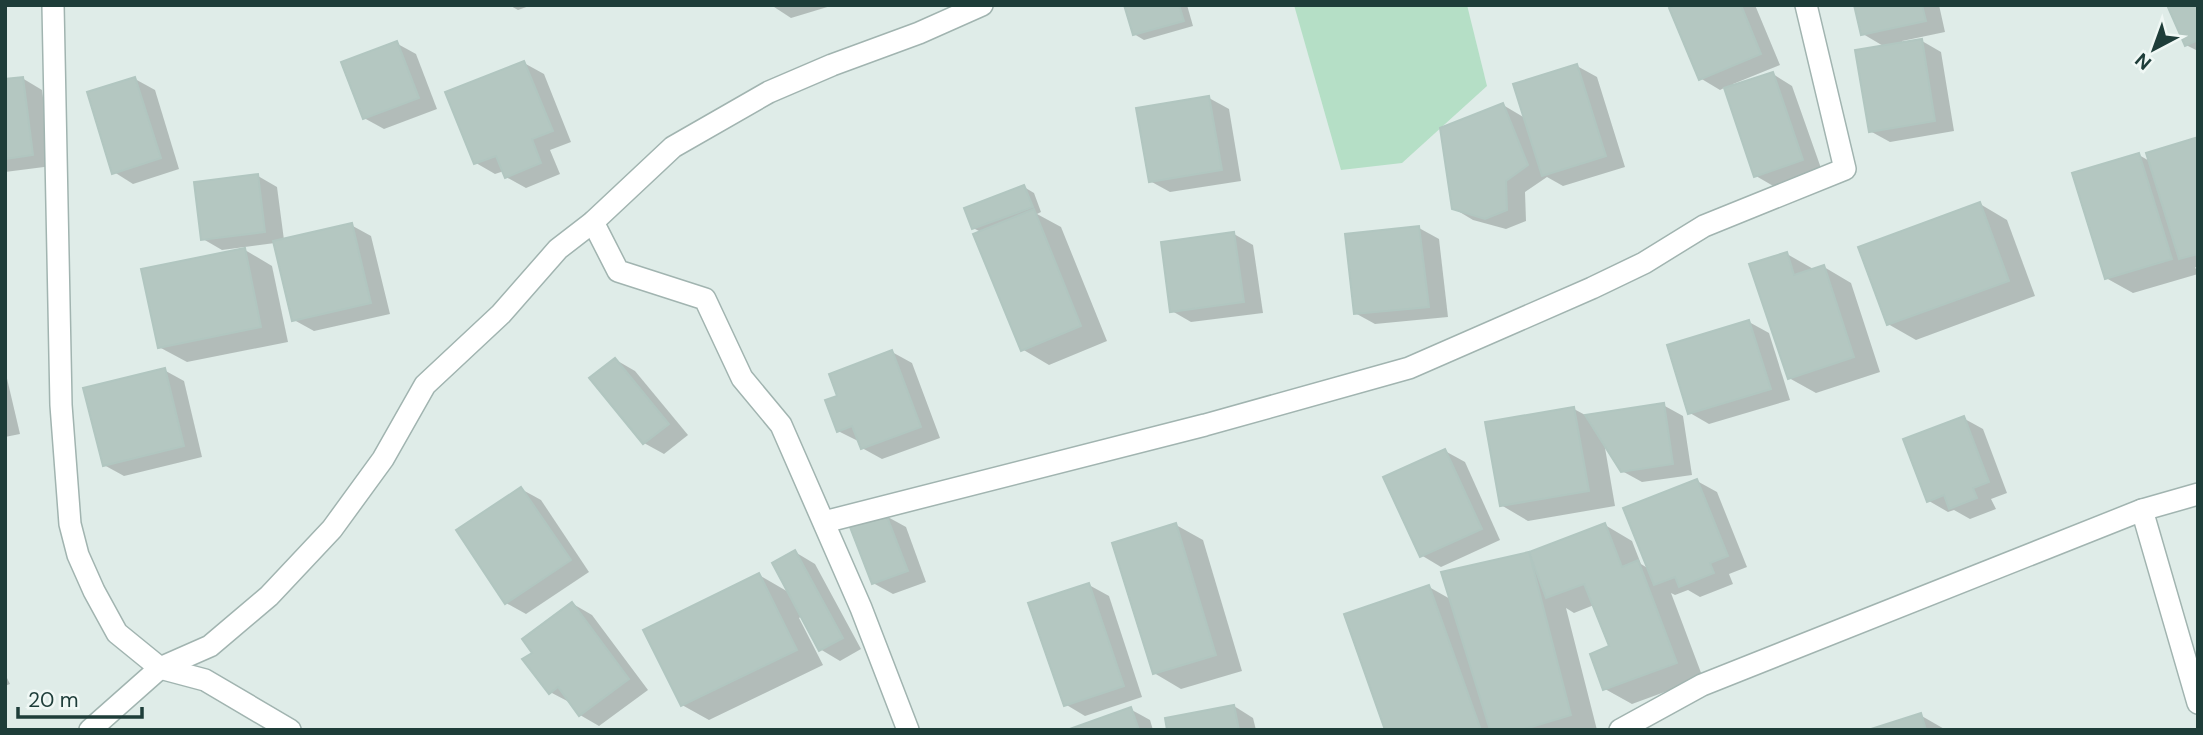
<svg xmlns="http://www.w3.org/2000/svg" width="2203" height="735" font-family="'DM Sans',sans-serif">
  <style>
    .green { fill: #b5dfc6 }
    .shadow { fill: #0003 }
    .building { fill: #b4c7c1; stroke: #b1c6c0; stroke-width: 2 }
    .lines { fill: none; stroke-linecap: round; stroke-linejoin: round }
    .minor-casing { stroke: #a1b4b0; stroke-width: 24 }
    .minor { stroke: #fff; stroke-width: 21 }
  </style>
  <rect width="100%" height="100%" fill="#dfece8"/>
  <path class="green" d="M1294,5H1467L1487,86L1402,163L1341,170Z"/>
  <g class="shadow">
    <path d="M509,5H532L518,10Z"/>
    <path d="M771,5H834L791,18Z"/>
    <path d="M1126,5H1187L1193,26L1144,40L1134,34Z"/>
    <path d="M1680,5H1755L1780,65L1733,84L1734,87L1773,74L1792,86L1822,171L1775,187L1756,176L1726,87L1720,90L1700,78Z"/>
    <path d="M1856,5H1939L1945,32L1902,41L1903,44L1922,41L1941,52L1954,131L1890,142L1870,131L1885,47L1863,34Z"/>
    <path d="M2198,5V51L2186,45Z"/>
    <path d="M396,43L416,54L437,109L384,129L364,118Z"/>
    <path d="M524,63L544,74L571,142L550,150L560,174L526,188L506,177L504,171L495,174L476,163Z"/>
    <path d="M1577,66L1597,77L1625,167L1563,186L1547,177L1525,192L1526,221L1506,229L1473,220L1453,208L1503,105L1525,118Z"/>
    <path d="M22,78L42,90L52,166L5,172V80Z"/>
    <path d="M135,79L155,90L179,169L133,184L114,172Z"/>
    <path d="M1209,98L1229,109L1241,181L1170,192L1150,181Z"/>
    <path d="M2198,139V268L2195,267L2198,274L2133,293L2106,278L2139,155L2151,162Z"/>
    <path d="M258,176L277,187L284,240L351,225L371,236L390,314L314,331L294,320L275,243L222,250L203,239Z"/>
    <path d="M1024,187L1034,193L1041,212L1037,214L1061,227L1107,341L1049,365L1022,349L981,232L973,228Z"/>
    <path d="M1980,204L2007,220L2035,296L1916,340L1888,324Z"/>
    <path d="M1419,228L1439,239L1448,317L1375,324L1355,313Z"/>
    <path d="M1234,234L1253,245L1263,313L1191,322L1172,311Z"/>
    <path d="M245,250L272,266L288,342L187,362L159,347Z"/>
    <path d="M1787,254L1815,270L1824,267L1851,283L1880,372L1816,393L1789,378Z"/>
    <path d="M1749,322L1769,333L1790,400L1709,424L1690,413Z"/>
    <path d="M892,352L912,363L940,438L882,459L862,448L860,442L838,431L840,397Z"/>
    <path d="M616,360L635,371L688,435L664,454L644,443L592,379Z"/>
    <path d="M5,370L20,434L5,437Z"/>
    <path d="M164,370L184,381L202,457L124,476L104,465Z"/>
    <path d="M1663,405L1683,416L1692,475L1642,482L1622,471L1604,442L1615,506L1528,521L1501,505L1574,409L1587,416Z"/>
    <path d="M1963,418L1983,429L2007,493L1991,499L1996,509L1970,519L1954,510L1948,512L1929,501Z"/>
    <path d="M1445,451L1465,462L1500,540L1441,567L1421,555Z"/>
    <path d="M1697,481L1717,492L1747,567L1729,574L1733,584L1700,597L1688,590L1675,595L1671,593L1703,678L1632,704L1605,689L1611,647L1594,605L1574,613L1566,608L1597,730H1387L1429,587L1452,600L1443,573L1529,553L1605,525L1632,541L1641,564L1649,569Z"/>
    <path d="M521,489L541,500L589,572L526,614L506,603Z"/>
    <path d="M886,516L906,527L926,582L893,594L873,583Z"/>
    <path d="M1176,525L1203,540L1242,671L1181,689L1154,673Z"/>
    <path d="M795,552L815,564L861,649L840,661L820,649L802,616L799,618L823,665L709,720L682,705L759,575L790,593Z"/>
    <path d="M1089,585L1109,596L1142,697L1085,716L1065,704Z"/>
    <path d="M573,604L592,615L648,690L599,726L580,715L571,703L550,692L534,653Z"/>
    <path d="M5,674L10,684L5,686Z"/>
    <path d="M1234,706L1253,718L1256,730H1169Z"/>
    <path d="M1130,709L1150,720L1153,730H1072Z"/>
    <path d="M1920,715L1946,730H1874Z"/>
  </g>
  <g class="building">
    <path d="M1124,5H1179L1184,21L1133,35Z"/>
    <path d="M1675,5H1741L1761,54L1699,80L1669,8Z"/>
    <path d="M1854,5H1922L1926,21L1861,35Z"/>
    <path d="M2167,5H2198V40L2185,46Z"/>
    <path d="M1922,39L1935,121L1869,132L1855,50Z"/>
    <path d="M397,41L419,98L363,119L341,62Z"/>
    <path d="M524,61L553,131L532,139L541,163L505,178L496,156L474,164L445,92Z"/>
    <path d="M1577,64L1606,156L1542,176L1513,84Z"/>
    <path d="M1773,72L1803,160L1754,177L1724,88Z"/>
    <path d="M23,77L33,155L5,159V79Z"/>
    <path d="M135,77L161,158L112,174L87,92Z"/>
    <path d="M1209,96L1222,170L1149,182L1136,108Z"/>
    <path d="M1503,103L1528,165L1506,181L1507,210L1485,219L1452,209L1440,128Z"/>
    <path d="M2198,137V254L2179,259L2146,153Z"/>
    <path d="M2139,153L2172,259L2105,279L2072,173Z"/>
    <path d="M258,174L265,232L201,240L194,182Z"/>
    <path d="M1024,185L1033,207L972,229L964,208Z"/>
    <path d="M1980,202L2009,281L1887,325L1858,247Z"/>
    <path d="M1034,209L1081,326L1021,351L973,234Z"/>
    <path d="M352,223L371,303L292,321L273,241Z"/>
    <path d="M1419,226L1429,307L1354,314L1345,234Z"/>
    <path d="M1234,232L1244,302L1170,312L1161,242Z"/>
    <path d="M245,248L261,327L158,348L141,269Z"/>
    <path d="M1787,252L1794,275L1824,265L1854,357L1788,379L1749,264Z"/>
    <path d="M1749,320L1771,389L1688,414L1667,345Z"/>
    <path d="M892,350L921,427L861,449L852,426L837,432L825,400L837,396L829,374Z"/>
    <path d="M615,358L669,424L643,444L589,378Z"/>
    <path d="M165,368L184,446L103,466L83,388Z"/>
    <path d="M1664,403L1673,464L1621,472L1585,415Z"/>
    <path d="M1574,407L1589,491L1500,506L1485,422Z"/>
    <path d="M1964,416L1989,482L1973,488L1977,498L1949,509L1944,495L1927,502L1903,439Z"/>
    <path d="M1445,449L1482,529L1420,557L1383,477Z"/>
    <path d="M1697,479L1728,556L1710,563L1714,573L1679,587L1675,577L1654,585L1623,508Z"/>
    <path d="M521,487L571,560L505,604L456,530Z"/>
    <path d="M886,514L908,571L872,584L850,527Z"/>
    <path d="M1176,523L1216,655L1153,674L1112,543Z"/>
    <path d="M1605,523L1622,567L1638,560L1677,663L1603,690L1590,654L1609,646L1584,584L1546,598L1529,552Z"/>
    <path d="M795,550L843,638L819,651L772,563Z"/>
    <path d="M1529,552L1571,715L1521,730H1490L1441,572Z"/>
    <path d="M759,573L797,650L681,706L643,630Z"/>
    <path d="M1089,583L1124,686L1064,706L1028,603Z"/>
    <path d="M1429,585L1481,730H1385L1344,614Z"/>
    <path d="M572,602L629,679L579,716L558,687L549,694L522,659L532,653L522,639Z"/>
    <path d="M1234,705L1239,730H1167L1165,718Z"/>
    <path d="M1131,707L1139,730H1067Z"/>
    <path d="M1921,713L1926,730H1868Z"/>
  </g>
  <g class="lines">
    <g class="minor-casing">
      <g id="minor">
        <path d="M53,5L61,405L70,524L78,555L94,591L117,633L160,668L205,680L290,730"/>
        <path d="M593,222L618,271L705,299L742,378L781,425L861,608L908,730"/>
        <path d="M2198,494L2142,510L2198,703"/>
        <path d="M824,522L1205,425L1409,368L1592,288L1644,263L1704,226L1845,169L1806,5"/>
        <path d="M90,730L160,668L210,646L269,596L332,529L383,459L425,385L501,314L558,249L593,222L673,147L769,92L832,65L919,33L982,5"/>
        <path d="M1620,730L1702,685L2142,510"/>
      </g>
    </g>
    <use href="#minor" class="minor"/>
  </g>
  <rect width="2203" height="735" fill="none" stroke="#1e3d39" stroke-width="14"/>
  <g transform="translate(2154 49) rotate(221)" stroke="#f0f8f5" stroke-width="5" paint-order="stroke">
  <path d="M0-5L12 26L0 18L-12 26Z" fill="#1e3d39"/>
  <text y="-10" font-size="19" font-weight="bold" text-anchor="middle" fill="#1e3d39">N</text>
  </g>
  <path d="M18 707v10h124v-10" fill="none" stroke="#1e3d39" stroke-width="3.5"/>
  <text x="28" y="707" font-size="21" fill="#1e3d39" stroke="#f0f8f5" stroke-width="5" paint-order="stroke">20 m</text>
</svg>
